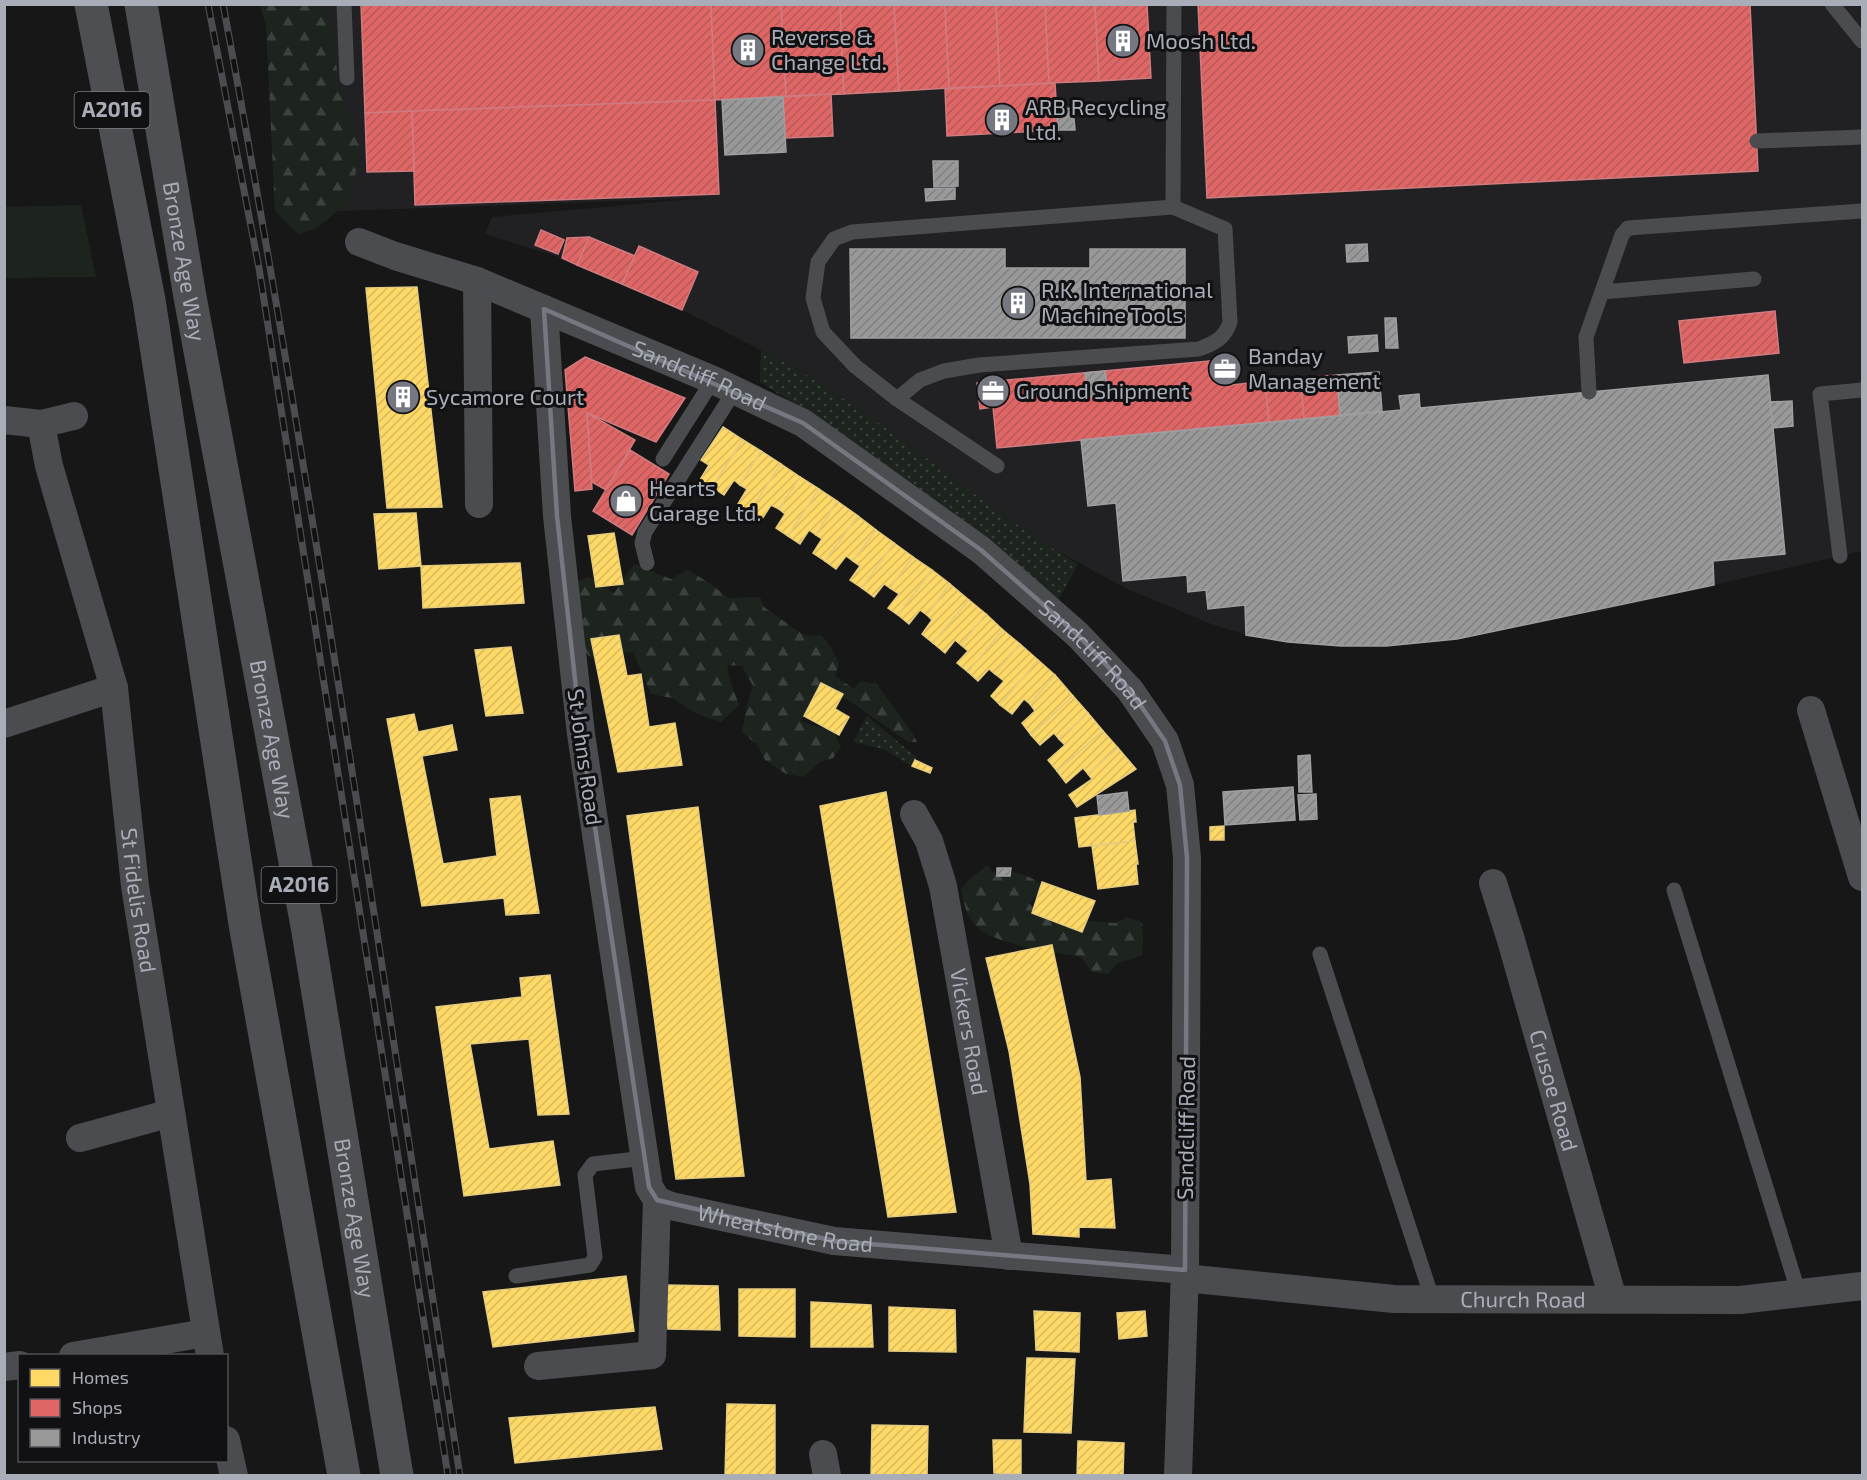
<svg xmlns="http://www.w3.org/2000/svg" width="1867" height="1480" font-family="'Exo 2',sans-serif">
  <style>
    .built { fill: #212123 }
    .grass { fill: url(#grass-dots) }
    .forest { fill: url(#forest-firs) }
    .green { fill: #1d241e }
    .homes { fill: url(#homes-hatch); stroke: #e5cc7f; stroke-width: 1.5 }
    .shops { fill: url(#shops-hatch); stroke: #cf7b7f; stroke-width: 1.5 }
    .industry { fill: url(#industry-hatch); stroke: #9e9fa2; stroke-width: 1.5 }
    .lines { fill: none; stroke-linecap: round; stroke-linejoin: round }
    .lane { stroke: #4b4c50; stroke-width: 15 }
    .street { stroke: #4b4c50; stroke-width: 28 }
    .primary { stroke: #4d4f52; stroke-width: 33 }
    .rail-casing { stroke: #4b4c4f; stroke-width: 7 }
    .rail { stroke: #111113; stroke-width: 4.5; stroke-dasharray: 14; stroke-linecap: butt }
    .marked { fill: none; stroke: #757880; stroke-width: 4.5; stroke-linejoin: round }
    .labels { text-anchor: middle; stroke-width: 6; stroke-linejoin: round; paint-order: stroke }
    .shield { fill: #111113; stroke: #7b7e86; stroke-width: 1.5 }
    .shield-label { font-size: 21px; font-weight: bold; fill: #a8adb8 }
    .poi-label { font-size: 22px; fill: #a8adb8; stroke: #111113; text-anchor: start }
    .street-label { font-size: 22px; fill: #a8adb8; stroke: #111113 }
  </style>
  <defs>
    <pattern id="grass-dots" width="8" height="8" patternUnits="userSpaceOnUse" patternTransform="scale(1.5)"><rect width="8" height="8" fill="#1d241e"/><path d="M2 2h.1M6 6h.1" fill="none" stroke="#3b413d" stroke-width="1.8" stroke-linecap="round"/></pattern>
    <pattern id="forest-firs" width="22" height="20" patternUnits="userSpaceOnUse" patternTransform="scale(1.5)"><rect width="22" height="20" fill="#1d241e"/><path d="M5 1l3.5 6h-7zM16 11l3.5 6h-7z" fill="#3b413d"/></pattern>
    <pattern id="homes-hatch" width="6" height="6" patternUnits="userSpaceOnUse" patternTransform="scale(1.5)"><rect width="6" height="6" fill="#ffd966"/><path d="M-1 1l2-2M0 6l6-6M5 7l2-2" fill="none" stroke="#d6b85d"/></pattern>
    <pattern id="shops-hatch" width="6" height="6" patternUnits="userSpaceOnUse" patternTransform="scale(1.5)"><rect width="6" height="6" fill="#e06666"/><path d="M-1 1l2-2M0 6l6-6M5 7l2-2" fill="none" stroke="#b45a5a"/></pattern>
    <pattern id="industry-hatch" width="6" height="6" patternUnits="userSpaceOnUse" patternTransform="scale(1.5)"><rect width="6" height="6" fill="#999"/><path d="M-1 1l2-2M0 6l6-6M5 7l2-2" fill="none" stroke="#7f8080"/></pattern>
  </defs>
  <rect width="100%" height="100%" fill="#171717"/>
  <path class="built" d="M290,5H1862V551L1627,605L1457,639L1427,643L1341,646L1288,642L1246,635L1211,624L1125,588L1045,544L1001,515L844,399L790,365L682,310L562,258L485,234L492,217L704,198L312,212Z"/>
  <g class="grass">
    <path d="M761,350C876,408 968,499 1078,564L1059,599L837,431L760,382Z"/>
    <path d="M867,716L916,757L912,766L883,749L853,742Z"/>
  </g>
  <g class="forest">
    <path d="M260,5H324L323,7L332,28L339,88L361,148L350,200L317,228L298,234L275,211L266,26Z"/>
    <path d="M634,564L671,579L688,570L711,584L728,598L760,597L764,607L799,632L807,636L821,635L831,647L839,664L835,676L854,689L861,681L870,683H876L912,733L917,742H908L848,700L827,690L800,721L818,727L832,729L841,747L833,758L820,762L804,777L786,774L765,760L758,746L742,732L747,705L753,686L742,666L727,665L730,681L739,705L721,722L697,714L672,698L651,694L633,652L589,657L577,638L574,583L589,577L614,593Z"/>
    <path d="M988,865L992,872C1011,871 1032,873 1044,889L1029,903L1038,914L1076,920L1116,923L1127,917L1142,922L1143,938L1142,955L1117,964L1108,974L1092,972L1080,956C1054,953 996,945 977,927C966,917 964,903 961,889L971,878Z"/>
  </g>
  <path class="green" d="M81,205L96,277L5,278V207Z"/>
  <g class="homes">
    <path d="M417,287L442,507L387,508L366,288Z"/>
    <path d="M723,427L743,440L712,487L700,480L709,465L701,460Z"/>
    <path d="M743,440L761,451L740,485L734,480L724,495L712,487Z"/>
    <path d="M761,451L781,464L750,511L738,504L747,489L740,485Z"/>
    <path d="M781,464L800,477L779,509L771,505L762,519L750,511Z"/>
    <path d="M800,477L819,489L788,536L776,528L785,514L779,509Z"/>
    <path d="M819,489L837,501L816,535L809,530L800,544L788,536Z"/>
    <path d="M837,501L858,516L825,561L813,553L822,539L816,535Z"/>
    <path d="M416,513L421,566L379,569L374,514Z"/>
    <path d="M858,516L876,530L853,561L846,556L836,569L825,561Z"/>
    <path d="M876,530L894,543L862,588L850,580L860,566L853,561Z"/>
    <path d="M614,533L623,584L596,587L588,536Z"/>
    <path d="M894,543L913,557L890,588L884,584L874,597L862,588Z"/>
    <path d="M913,557L932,570L898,615L888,608L899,594L890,588Z"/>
    <path d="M520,563L524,603L423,608L421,566Z"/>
    <path d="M932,570L950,584L927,615L920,610L909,624L898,615Z"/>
    <path d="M950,584L969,600L933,643L922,634L932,620L927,615Z"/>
    <path d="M969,600L986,614L961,645L955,640L945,653L933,643Z"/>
    <path d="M986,614L1003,630L968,672L957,663L968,651L961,645Z"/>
    <path d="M1003,630L1020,644L995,674L989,669L978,681L968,672Z"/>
    <path d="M619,635L627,676L641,674L649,727L675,723L682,765L618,772L591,639Z"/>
    <path d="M1020,644L1038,660L1000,705L991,696L1004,681L995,674Z"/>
    <path d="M511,647L523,713L486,716L475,650Z"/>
    <path d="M1038,660L1055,675L1030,704L1024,699L1012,714L1000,705Z"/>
    <path d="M1055,675L1073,696L1031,735L1022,723L1035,711L1030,704Z"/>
    <path d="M821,683L843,694L835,709L849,717L839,735L804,716Z"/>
    <path d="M1073,696L1088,713L1059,739L1054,733L1040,745L1031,735Z"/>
    <path d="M1088,713L1103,731L1057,771L1048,760L1065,745L1059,739Z"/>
    <path d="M414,714L418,732L452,725L457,750L422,756L443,864L497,856L490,799L520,796L539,913L506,915L504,898L422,906L387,719Z"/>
    <path d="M1103,731L1118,748L1088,774L1083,768L1066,783L1057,771Z"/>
    <path d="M1118,748L1136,769L1077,807L1069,795L1092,779L1088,774Z"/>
    <path d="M915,760L932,768L930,773L912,766Z"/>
    <path d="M886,792L956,1212L888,1217L820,806Z"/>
    <path d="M698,807L744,1176L676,1179L627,816Z"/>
    <path d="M1135,810L1136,822H1133L1135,841L1079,847L1075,818Z"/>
    <path d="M1224,826V840H1210V827Z"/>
    <path d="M1135,841L1138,864H1136L1138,884L1098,889L1092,846Z"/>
    <path d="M1042,882L1095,901L1082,932L1032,913Z"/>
    <path d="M1052,945L1080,1077L1086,1181L1111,1179L1115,1228L1079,1227V1237L1033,1234L1030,1184L1009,1051L986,958Z"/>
    <path d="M550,975L569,1114L538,1115L529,1039L470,1044L489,1149L553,1141L560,1185L464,1196L436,1007L522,997L520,978Z"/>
    <path d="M626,1276L634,1331L493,1347L483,1292Z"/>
    <path d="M665,1285L718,1286L720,1330L668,1329Z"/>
    <path d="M739,1289H795V1337L739,1336Z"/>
    <path d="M811,1302L871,1305L873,1347H811Z"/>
    <path d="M889,1307L955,1310L956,1352L889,1351Z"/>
    <path d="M1034,1311L1080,1313L1079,1352L1036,1350Z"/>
    <path d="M1145,1311L1147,1336L1119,1339L1117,1313Z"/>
    <path d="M1027,1358L1075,1359L1071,1433L1024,1432Z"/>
    <path d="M727,1404L775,1405V1476H725Z"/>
    <path d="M655,1407L662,1449L515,1463L509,1418Z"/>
    <path d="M872,1425L928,1426L927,1476H871Z"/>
    <path d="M993,1440H1021V1474L994,1473Z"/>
    <path d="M1078,1441L1124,1443L1123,1476H1077Z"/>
  </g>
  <g class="shops">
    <path d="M361,4H711L715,100L365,113Z"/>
    <path d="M711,4H781L786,96L715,100Z"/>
    <path d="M781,4H840L844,94L786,96Z"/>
    <path d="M840,4H894L899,91L844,94Z"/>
    <path d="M894,4H945L949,88L899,91Z"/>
    <path d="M945,4H996L1000,86L949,88Z"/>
    <path d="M996,4H1045L1049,83L1000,86Z"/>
    <path d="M1045,4H1095L1099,81L1049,83Z"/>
    <path d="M1095,4H1147L1151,78L1099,81Z"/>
    <path d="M1198,4H1750L1758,171L1207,198Z"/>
    <path d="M1055,83L1058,130L947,136L945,89Z"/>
    <path d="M831,94L833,136L785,138L783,97Z"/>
    <path d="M715,100L719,194L415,205L412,111Z"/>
    <path d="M412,111L414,171L367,172L365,113Z"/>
    <path d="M541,230L564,240L558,254L535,245Z"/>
    <path d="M589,237L635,256L622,284L577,265Z"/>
    <path d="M589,237L577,265L562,258L567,238Z"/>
    <path d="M639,246L698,272L682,310L622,284Z"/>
    <path d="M1775,311L1779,353L1684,363L1679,321Z"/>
    <path d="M585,357L685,398L656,442L587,413L592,489L575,491L565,370Z"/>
    <path d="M1230,359L1232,385L1265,381L1269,422L997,448L993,407L980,409L977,383Z"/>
    <path d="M1337,375L1340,415L1304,419L1300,378Z"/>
    <path d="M1300,378L1304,419L1269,422L1265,381Z"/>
    <path d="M587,413L635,440L606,490L592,482Z"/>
    <path d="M630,450L669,474L632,535L593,511Z"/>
  </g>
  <g class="industry">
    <path d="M783,97L786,152L725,155L722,100Z"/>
    <path d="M1073,108L1075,130H1058L1057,109Z"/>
    <path d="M933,161H958V186L934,187Z"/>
    <path d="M955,188V199L926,201L925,189Z"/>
    <path d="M1367,244L1368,261L1347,262L1346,245Z"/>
    <path d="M850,249H1005V268H1090V249H1185V338H851Z"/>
    <path d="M1385,318H1396L1398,348H1386Z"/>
    <path d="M1377,335L1378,351L1349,353L1348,337Z"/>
    <path d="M1105,371L1108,395L1088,397L1085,373Z"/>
    <path d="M1379,372L1382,411L1340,415L1337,375Z"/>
    <path d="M1768,375L1785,554L1713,561L1714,585L1457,639L1386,646H1341L1288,642L1246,635L1245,605L1208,609L1206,590L1188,592L1187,575L1123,581L1116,503L1088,506L1081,440L1401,410L1399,396L1419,394L1420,408Z"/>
    <path d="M1792,401L1793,426L1773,428L1770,402Z"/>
    <path d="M1310,755L1312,792H1299L1298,756Z"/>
    <path d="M1293,787L1295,820L1225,825L1223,792Z"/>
    <path d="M1127,792L1129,811L1099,815L1097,796Z"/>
    <path d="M1316,794L1317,819L1300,820L1298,795Z"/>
    <path d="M997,868H1011L1010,876H997Z"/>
  </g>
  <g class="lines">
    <g class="lane">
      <path d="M344,4L347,78"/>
      <path d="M1832,4L1862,41"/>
      <path d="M1757,141L1862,137"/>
      <path d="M1602,292L1754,279"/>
      <path d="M1589,392L1586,337L1622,235L1628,228L1862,211"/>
      <path d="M897,399L920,380L944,371L979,365L1199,349C1215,343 1225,338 1230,322L1225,229L1173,207"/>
      <path d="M663,459L713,380"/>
      <path d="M997,466L897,399L855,366L823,332L813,298L818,262L834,239L852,232L1173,207L1174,4"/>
      <path d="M1840,556L1820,394L1862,390"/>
      <path d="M647,563L642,543L645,532L735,390"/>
      <path d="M1674,890L1799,1294"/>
      <path d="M1320,954L1432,1298"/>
      <path d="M516,1276L590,1265L595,1257L585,1175L593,1164L645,1158"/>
    </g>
    <g class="street">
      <path id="s1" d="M359,242L395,256L477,281L713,380L803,423L981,550L1078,635L1130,690L1165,741L1180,785L1187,858L1185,1270L1178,1476"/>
      <path d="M477,281L479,504"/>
      <path id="s2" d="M4,420L41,424L49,466L114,688L135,886L210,1356"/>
      <path d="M41,424L74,416"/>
      <path d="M1811,710L1862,877"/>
      <path d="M4,724L114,688"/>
      <path id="s3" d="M914,814L929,841L943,886L1009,1256"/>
      <path id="s4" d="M1493,883L1511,940L1613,1299"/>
      <path d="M80,1138L171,1113"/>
      <path id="s5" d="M657,1200L671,1206L834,1241L1185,1270"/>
      <path id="s6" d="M1184,1278L1394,1299L1740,1300L1862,1286"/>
      <path d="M73,1356L205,1333"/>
      <path d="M538,1366L652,1355L657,1200L649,1187L581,734L557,516L544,309"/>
      <path d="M4,1367L20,1365"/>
      <path d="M226,1440L234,1476"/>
      <path d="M823,1454L827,1476"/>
    </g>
    <g class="primary">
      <path d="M91,4L149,300L245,924L344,1476"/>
      <path id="s7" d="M141,4L190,297L307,926L397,1476"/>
    </g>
    <g class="rail-casing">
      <g id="rail">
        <path d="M208,4L259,268L448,1476"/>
        <path d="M223,4C314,493 384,985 460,1476"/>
      </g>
    </g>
    <use href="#rail" class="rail"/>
  </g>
  <path class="marked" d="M544,309L803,423L981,550L1078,635L1130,690L1165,741L1180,785L1187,858L1185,1270L834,1241L657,1200L649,1187L581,734L557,516Z"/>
  <defs>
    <g id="building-disc" transform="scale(1.725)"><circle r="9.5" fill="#757880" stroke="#111113"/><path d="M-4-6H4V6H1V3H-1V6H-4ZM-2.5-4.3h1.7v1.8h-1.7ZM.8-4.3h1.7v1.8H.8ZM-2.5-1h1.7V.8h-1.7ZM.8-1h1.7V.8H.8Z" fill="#fff"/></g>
    <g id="office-disc" transform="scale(1.725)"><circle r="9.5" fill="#757880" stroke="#111113"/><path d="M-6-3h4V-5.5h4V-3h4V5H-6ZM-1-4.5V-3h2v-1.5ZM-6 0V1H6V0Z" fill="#fff"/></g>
    <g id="shop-disc" transform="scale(1.725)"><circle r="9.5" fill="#757880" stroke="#111113"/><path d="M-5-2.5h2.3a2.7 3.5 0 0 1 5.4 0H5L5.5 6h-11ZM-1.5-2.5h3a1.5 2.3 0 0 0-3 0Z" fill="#fff"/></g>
  </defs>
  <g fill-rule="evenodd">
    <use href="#building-disc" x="1123" y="41"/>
    <use href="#building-disc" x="748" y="50"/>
    <use href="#building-disc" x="1002" y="120"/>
    <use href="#building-disc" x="1018" y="303"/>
    <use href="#office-disc" x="1225" y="369"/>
    <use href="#office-disc" x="993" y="391"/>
    <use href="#building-disc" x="403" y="397"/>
    <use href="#shop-disc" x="626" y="501"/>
  </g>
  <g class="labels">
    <g class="shield">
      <rect x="74.5" y="92" width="75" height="36" rx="4.5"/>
      <rect x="261.5" y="867" width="75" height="36" rx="4.5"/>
    </g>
    <g class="shield-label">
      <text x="112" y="117">A2016</text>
      <text x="299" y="892">A2016</text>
    </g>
    <g class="poi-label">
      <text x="771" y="45">Reverse &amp;<tspan x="771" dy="25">Change Ltd.</tspan></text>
      <text x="1146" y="49">Moosh Ltd.</text>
      <text x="1025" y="115">ARB Recycling<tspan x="1025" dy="25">Ltd.</tspan></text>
      <text x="1041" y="298">R.K. International<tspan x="1041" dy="25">Machine Tools</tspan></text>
      <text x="1248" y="364">Banday<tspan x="1248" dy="25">Management</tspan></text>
      <text x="1016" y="399">Ground Shipment</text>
      <text x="426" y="405">Sycamore Court</text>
      <text x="649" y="496">Hearts<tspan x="649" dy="25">Garage Ltd.</tspan></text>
    </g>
    <g class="street-label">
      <text dy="8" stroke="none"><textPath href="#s7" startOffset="261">Bronze Age Way</textPath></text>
      <text dy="8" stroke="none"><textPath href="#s1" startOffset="366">Sandcliff Road</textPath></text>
      <text dy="8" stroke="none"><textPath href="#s1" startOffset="852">Sandcliff Road</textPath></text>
      <text dy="8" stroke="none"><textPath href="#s7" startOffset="747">Bronze Age Way</textPath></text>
      <text transform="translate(585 757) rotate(82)" y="8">St Johns Road</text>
      <text dy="8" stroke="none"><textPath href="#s2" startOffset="525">St Fidelis Road</textPath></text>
      <text dy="8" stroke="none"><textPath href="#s3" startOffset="226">Vickers Road</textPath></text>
      <text dy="8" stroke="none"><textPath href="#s4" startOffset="216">Crusoe Road</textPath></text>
      <text transform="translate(1186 1128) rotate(-89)" y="8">Sandcliff Road</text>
      <text dy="8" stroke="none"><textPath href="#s7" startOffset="1233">Bronze Age Way</textPath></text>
      <text dy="8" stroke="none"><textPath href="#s5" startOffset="132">Wheatstone Road</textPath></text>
      <text dy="8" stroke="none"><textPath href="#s6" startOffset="340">Church Road</textPath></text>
    </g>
  </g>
  <rect width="1867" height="1480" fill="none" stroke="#a8adb8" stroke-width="12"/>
  <rect x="18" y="1354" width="210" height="108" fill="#111113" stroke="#4d4f55" stroke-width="1.5"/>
  <rect x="30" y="1369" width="30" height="18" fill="#ffd966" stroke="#4d4f55" stroke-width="1.5"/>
  <text x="72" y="1384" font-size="18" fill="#a8adb8">Homes</text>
  <rect x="30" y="1399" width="30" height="18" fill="#e06666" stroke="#4d4f55" stroke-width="1.5"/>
  <text x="72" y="1414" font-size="18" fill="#a8adb8">Shops</text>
  <rect x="30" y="1429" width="30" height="18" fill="#999999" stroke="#4d4f55" stroke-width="1.5"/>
  <text x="72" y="1444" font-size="18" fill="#a8adb8">Industry</text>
</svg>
